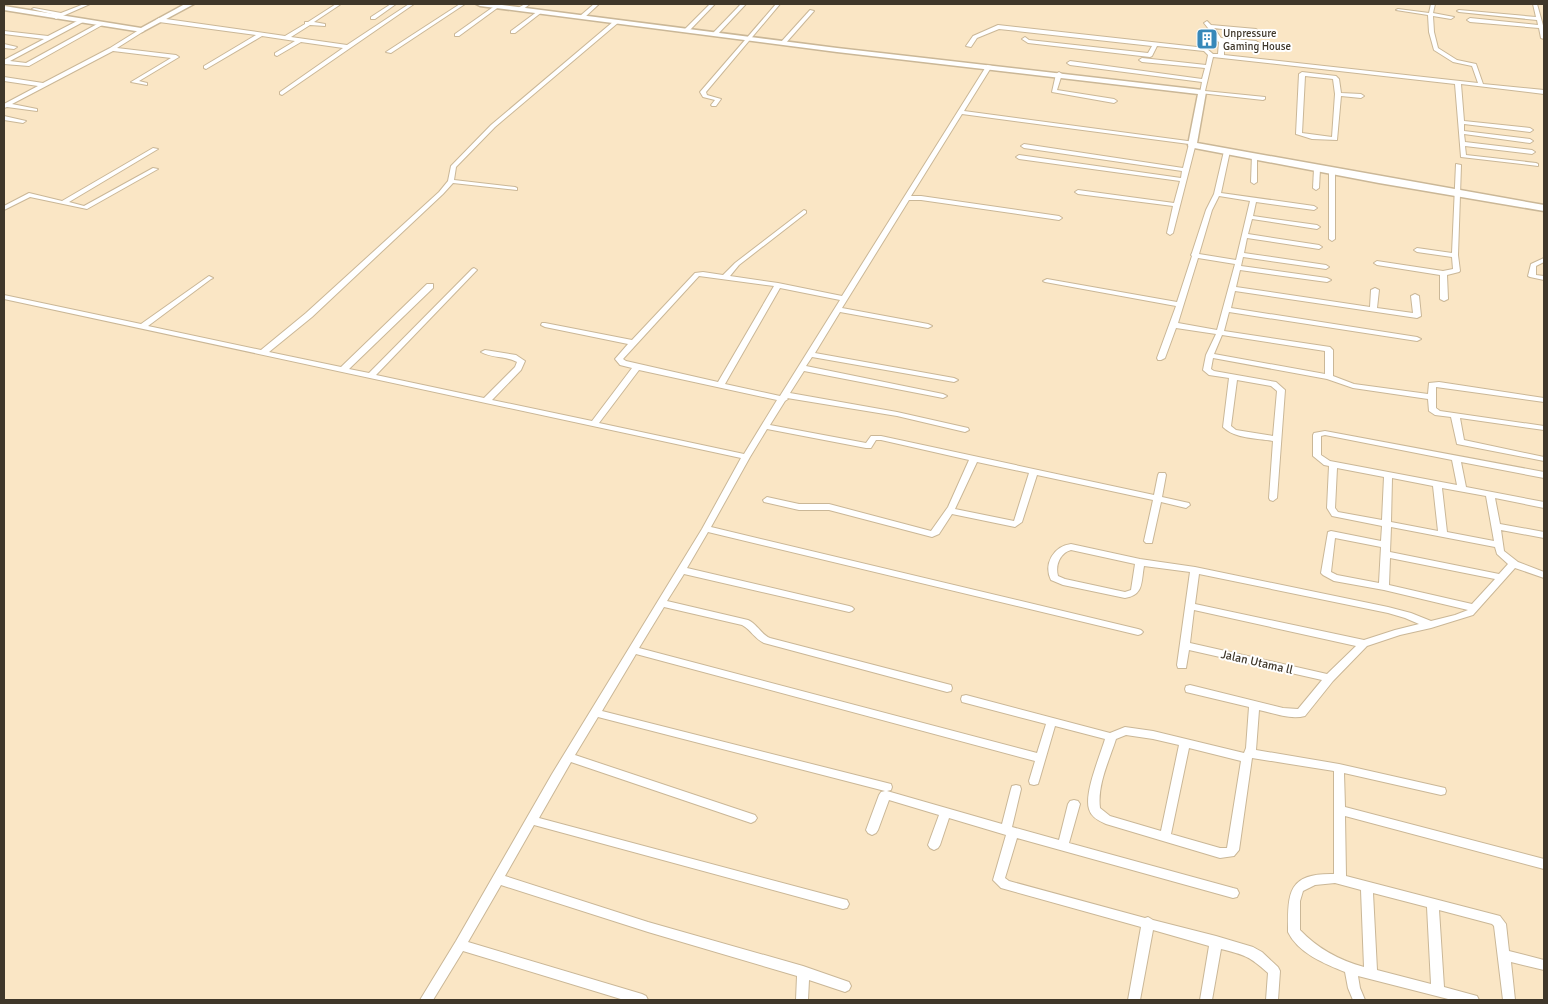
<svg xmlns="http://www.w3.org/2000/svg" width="1548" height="1004" font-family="Signika,sans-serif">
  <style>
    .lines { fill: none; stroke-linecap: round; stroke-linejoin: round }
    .street-casing { stroke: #cab797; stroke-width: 2 }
    .secondary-casing { stroke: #cab797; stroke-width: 3 }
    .street { fill: #fff; fill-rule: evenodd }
    .secondary { fill: #fff; fill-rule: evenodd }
    .labels { text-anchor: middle; stroke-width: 4; stroke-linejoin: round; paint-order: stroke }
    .far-poi-label { font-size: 11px; fill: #3f372a; stroke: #fff; text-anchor: start }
    .street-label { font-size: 12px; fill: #3f372a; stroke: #fff }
  </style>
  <rect width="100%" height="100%" fill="#fae6c5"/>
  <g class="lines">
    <g class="street-casing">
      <g id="street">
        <path d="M84,4H90L56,19L53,17L56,15L32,9L34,8L61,13Z"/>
        <path d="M336,4H341L314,22L325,24V26L310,25L291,37L347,45L409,4H414L282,95L280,94V92L343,48L301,42L277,56L275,55V53L295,41L262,36L206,69L204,68V66L256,35L159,22L156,20L159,18L285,36L305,24V22H308Z"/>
        <path d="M391,4H396L375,19H371V17Z"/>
        <path d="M460,4H465L391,53L386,52Z"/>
        <path d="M525,4H530L522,10H518V8Z"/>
        <path d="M594,4H599L584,18H580V16Z"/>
        <path d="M710,4H715L688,32H684V30Z"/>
        <path d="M741,4H746L717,35H713V33Z"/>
        <path d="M776,4H780L706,92L707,95L721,99L716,106H712L711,105L715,100L703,97L700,92Z"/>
        <path d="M1431,4H1435L1433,13L1454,17L1451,19L1433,16L1434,32L1438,48L1457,60L1476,64L1483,84L1544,90V94L1461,84L1464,121L1530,128L1533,130L1530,132L1464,124V131L1530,139L1533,141L1530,143L1464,134L1465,142L1532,150L1535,152L1532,154L1465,146L1466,155L1536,163L1538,164V166L1461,157L1455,84L1213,57L1205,91L1265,97V99L1263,100L1200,93L1202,82L1070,65L1067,63L1070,61L1202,79L1205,68L1142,62L1139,60L1142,58L1206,65L1208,55L1204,51L1157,46L1152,56L1150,57L1028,43L1022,39L1025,37L1029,40L1148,53L1152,46L999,29L977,38L971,47L966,46L973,36L998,25L1206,48L1213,54H1218L1219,42L1216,40V38L1204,23L1207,21L1211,25L1256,29L1259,31L1256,33L1214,28L1221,38L1256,41L1259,43L1256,45L1224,41V55L1478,83L1472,66L1453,62L1434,50L1429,32L1428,15L1396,10L1398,9L1429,13Z"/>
        <path d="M1533,4H1537L1544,29V39L1541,38L1539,28L1470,22L1467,20L1470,18L1538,25L1537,20L1459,12L1457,11L1459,10L1536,17Z"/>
        <path d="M496,5L500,6L459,36H455V34Z"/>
        <path d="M810,10L814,11L785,44H781V42Z"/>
        <path d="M538,11L542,12L515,33H511V31Z"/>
        <path d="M81,19L84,21L83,22L10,61L26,63L99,23L104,24L29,66L4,64V60L44,39L4,34V31L48,36Z"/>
        <path d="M614,21L619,22L495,127L456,167L454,180L515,187L517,188V190L453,183L443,194L312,317L269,352L341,367L427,284H433V288L349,369L369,373L472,269L474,268L477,270L476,271L376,375L484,398L515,367L517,362C506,356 491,358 481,352L485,350L516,355L525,361L521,370L492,400L592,421L632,368L620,365L615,359L628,344L545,327L541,325L542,323H545L632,340L695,273L703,272L723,275L735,263L804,210L806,211V213L739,265L730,276L778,283L842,296L987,65L992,66L964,111L1195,142L1196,143L1173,233L1170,235L1167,233L1173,206L1078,194L1075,192L1078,190L1174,203L1180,181L1019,159L1016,157L1019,155L1181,178L1182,171L1024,148L1021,146L1024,144L1183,168L1189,144L962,114L911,196H921L1059,216L1062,218L1059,220L921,200H909L842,308L928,324L932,326L928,328L840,312L815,353L954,378L958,380L954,382L812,357L806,366L943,394L947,396L943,398L804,371L790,393L897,412L968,428L969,430L965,432L897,416L787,398L788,399L785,401L770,425L866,443L871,436H881L1154,495L1158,475L1159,473H1165L1166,475L1162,497L1189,503L1190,505L1186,508L1161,502L1152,543H1146L1144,541L1153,500L1037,475L1022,522L1015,527L952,514L939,534L932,537L829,510H799L764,502L763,500L767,497L799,504H829L931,531L948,507L969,460L881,440H876L871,448H866L767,429L750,457L711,527L1138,629L1141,630L1143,632L1141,634L1138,635L708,532L687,568L849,606L852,607L854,609L852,611L849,612L684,574L667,601L748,620C757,624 761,634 770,638L947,684L951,685L952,688L951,691L947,692L764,643C755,639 751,630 742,625L664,607L639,648L1037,753L1046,724L962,702L961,699L962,696L966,695L1110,733L1125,727L1153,731L1244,753L1246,748L1249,707L1186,692L1185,689L1186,686L1190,685L1283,708L1298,709L1322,680L1189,650L1186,668H1178L1177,665L1190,572L1144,566C1141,582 1144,595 1125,598L1063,585L1051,580C1043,564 1054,546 1071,544L1140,559L1195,567L1388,607L1411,613L1431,621L1455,615L1468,610L1384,590L1334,581L1323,575L1321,573L1328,532L1331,531L1381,541L1382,526L1332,516L1327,508L1329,466L1324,465L1313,456V435L1314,433L1325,431L1544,472V478L1461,462L1466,487L1544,502V508L1495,498L1500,524L1544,532V538L1501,530L1504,551L1518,562L1544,572V578L1515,568L1473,615L1431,628L1400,635L1367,646L1333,681L1305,716C1290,720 1273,713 1259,710L1256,750L1339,764L1445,788L1446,791L1445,794L1441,795L1344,773L1345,807L1544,859V869L1345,816L1346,876L1500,916L1506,924L1509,951L1544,960V970L1511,962L1515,1000H1503L1494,926L1492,924L1439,910L1444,987L1477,996L1479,1000H1452L1358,976L1360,988L1365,1000H1353L1348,988L1345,972C1325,964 1298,953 1288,932C1288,893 1287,873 1334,874V771L1252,758L1239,850L1234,856L1220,858L1106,824C1099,821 1091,817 1089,809C1084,793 1100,756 1105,739L1055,726L1039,781L1038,784L1034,785L1030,784L1029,781L1035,761L636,654L602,711L887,783L891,784L892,787L891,790L887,791L1002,824L1011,789L1012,786L1016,785L1020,786L1021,789L1012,827L1059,840L1068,804L1070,801L1074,800L1078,801L1080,804L1069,843L1233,888L1237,889L1239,893L1237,897L1233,898L1017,838L1005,878L1009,881L1145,918L1148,917L1153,920L1216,936L1253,947L1262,952L1278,967L1280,971L1278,1000H1266L1268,973C1249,956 1245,955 1221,949L1212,1000H1200L1209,946L1153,930L1140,1000H1128L1141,927L1001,888L993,880L1006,835L949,818L940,845L938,848L934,850L930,848L928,845L939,815L889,800L878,830L876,833L872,835L868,833L866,830L879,795L881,792L885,791L598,717L575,755L755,815L757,818L755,821L751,823L571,762L539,818L843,899L847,900L849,904L847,908L843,909L534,825L505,876L648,922L803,966L849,982L851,986L849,990L845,992L809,980L808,1000H796L797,976L648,932L501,885L468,942L642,994L646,996L648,1000H624L463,951L433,1000H420L456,941L552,774L702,529L741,458L4,299V295L141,324L209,276L213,278L211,279L148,326L261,350L306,313L439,192L448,181L451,166L491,125ZM699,276L774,286L718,382L626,361L623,359ZM780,288L840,300L780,396L725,384ZM639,370L777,400L744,454L599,423ZM1325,435L1452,460L1457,485L1330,461L1321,455V436ZM977,462L1029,473L1014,521L955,509ZM1337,468L1384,477L1382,520L1338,512L1335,508ZM1392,478L1433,486L1438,531L1391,522ZM1442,488L1486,496L1494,541L1447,532ZM1391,527L1495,547L1497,554L1508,564L1499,574L1390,552ZM1335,538L1381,547L1379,583L1337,575L1331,572ZM1071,550L1135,564L1131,590L1125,592L1065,579L1058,576C1055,565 1060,553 1071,550ZM1390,558L1495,579L1472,604L1389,585ZM1199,574L1388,613L1405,618L1419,624L1395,630L1364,640L1195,604ZM1194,610L1356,646L1327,674L1190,643ZM1126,735L1153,739L1179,745L1161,831L1110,816L1100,808C1097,785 1109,761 1116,739ZM1189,748L1241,761L1227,848H1220L1171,834ZM1335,883L1361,890L1364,967C1339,960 1318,949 1300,930V901L1303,891L1315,885ZM1373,893L1427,907L1431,984L1377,970Z"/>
        <path d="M142,28L144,29V31L117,48L176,55L179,57L139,81L147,83V85L131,82L171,58L113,51L12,104L37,109V111L7,107L4,108V104L38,86L4,81V77L43,83L110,48Z"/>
        <path d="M4,44L17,47L14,49L4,48Z"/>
        <path d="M1059,72L1062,74L1057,90L1114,99L1117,101L1114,103L1052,92L1056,74Z"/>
        <path d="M1302,72L1336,76L1339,79L1341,93L1361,94L1364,96L1361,98L1341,96L1337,140L1312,139L1296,134L1299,74ZM1305,76L1333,79L1335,94L1332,137L1302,133Z"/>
        <path d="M4,116L26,121L23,123L4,120Z"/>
        <path d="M153,148L158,149L69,202L84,206L153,168L158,169L87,209L30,197L4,210V206L29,193L62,201Z"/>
        <path d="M1227,149L1230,151L1221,193L1314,206L1317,208L1314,210L1256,202L1253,216L1317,225L1320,227L1317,229L1252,219L1248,234L1319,245L1322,247L1319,249L1247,238L1244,253L1326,265L1329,267L1326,269L1243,257L1241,266L1327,278L1331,280L1327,282L1240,270L1236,287L1370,307L1371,290L1375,288L1379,290L1377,308L1413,313L1411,296L1415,294L1419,296L1421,316L1417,318L1235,291L1231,308L1417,337L1421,339L1417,341L1229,312L1224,331L1330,347L1333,350V376L1354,384L1428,394L1429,383L1439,382L1544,398V402L1436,387V408L1440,411L1544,426V430L1460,418L1464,440L1544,457V461L1457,444L1451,417L1435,415L1429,411L1428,399L1353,388L1327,379L1213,358L1211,369L1214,371L1276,382L1285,390L1277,498L1273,501L1270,500L1269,498L1273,441C1257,438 1235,439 1223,427L1229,378L1209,375L1203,370L1206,355L1216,334L1176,328L1165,358L1161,360H1158L1157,358L1176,306L1045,282L1043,281L1047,279L1177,302L1192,256L1191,255L1192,253L1206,210L1214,194L1224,151ZM1219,196L1250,201L1236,260L1199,254L1212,210ZM1198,258L1235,264L1217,330L1178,323ZM1222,335L1325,351V374L1214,354ZM1237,380L1271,386L1277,391L1273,436L1236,430L1231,426Z"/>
        <path d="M1252,155L1257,156V182L1254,184L1251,182Z"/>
        <path d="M1456,164L1461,165L1458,255L1460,271L1459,272L1447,275L1448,299L1444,301L1440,299V275L1377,265L1374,263L1377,261L1443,271L1453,269L1452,257L1417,252L1414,250L1417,248L1452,253Z"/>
        <path d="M1317,167L1320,169L1319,188L1316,190L1313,188L1314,169Z"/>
        <path d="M1332,170L1335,172V239L1332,241L1329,239V172Z"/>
        <path d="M1544,258V262L1536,266V275L1544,276V280L1530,277L1528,276L1531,264Z"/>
      </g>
    </g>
    <g class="secondary-casing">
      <g id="secondary">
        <path d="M185,4H194L142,32L4,10V6L141,28Z"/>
        <path d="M476,4H494L837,48L1202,90L1206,92L1197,143L1544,205V211L1379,183L1189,147L1188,145L1198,94L837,52L480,6Z"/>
      </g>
    </g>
    <use href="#street" class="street"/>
    <use href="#secondary" class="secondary"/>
  </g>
  <defs>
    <g id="building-square" transform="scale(1.125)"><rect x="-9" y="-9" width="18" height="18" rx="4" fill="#3788b9" stroke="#fff"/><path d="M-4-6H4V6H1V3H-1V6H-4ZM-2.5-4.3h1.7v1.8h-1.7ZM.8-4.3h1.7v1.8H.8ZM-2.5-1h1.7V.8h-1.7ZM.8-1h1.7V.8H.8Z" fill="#fff"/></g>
  </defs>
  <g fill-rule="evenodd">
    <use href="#building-square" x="1207" y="39"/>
  </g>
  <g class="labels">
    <g class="far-poi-label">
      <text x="1223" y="37">Unpressure<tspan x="1223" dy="13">Gaming House</tspan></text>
    </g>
    <g class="street-label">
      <text transform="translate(1257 662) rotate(13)" y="4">Jalan Utama ll</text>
    </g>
  </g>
  <rect width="1548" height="1004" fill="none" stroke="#3f372a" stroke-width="10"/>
</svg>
